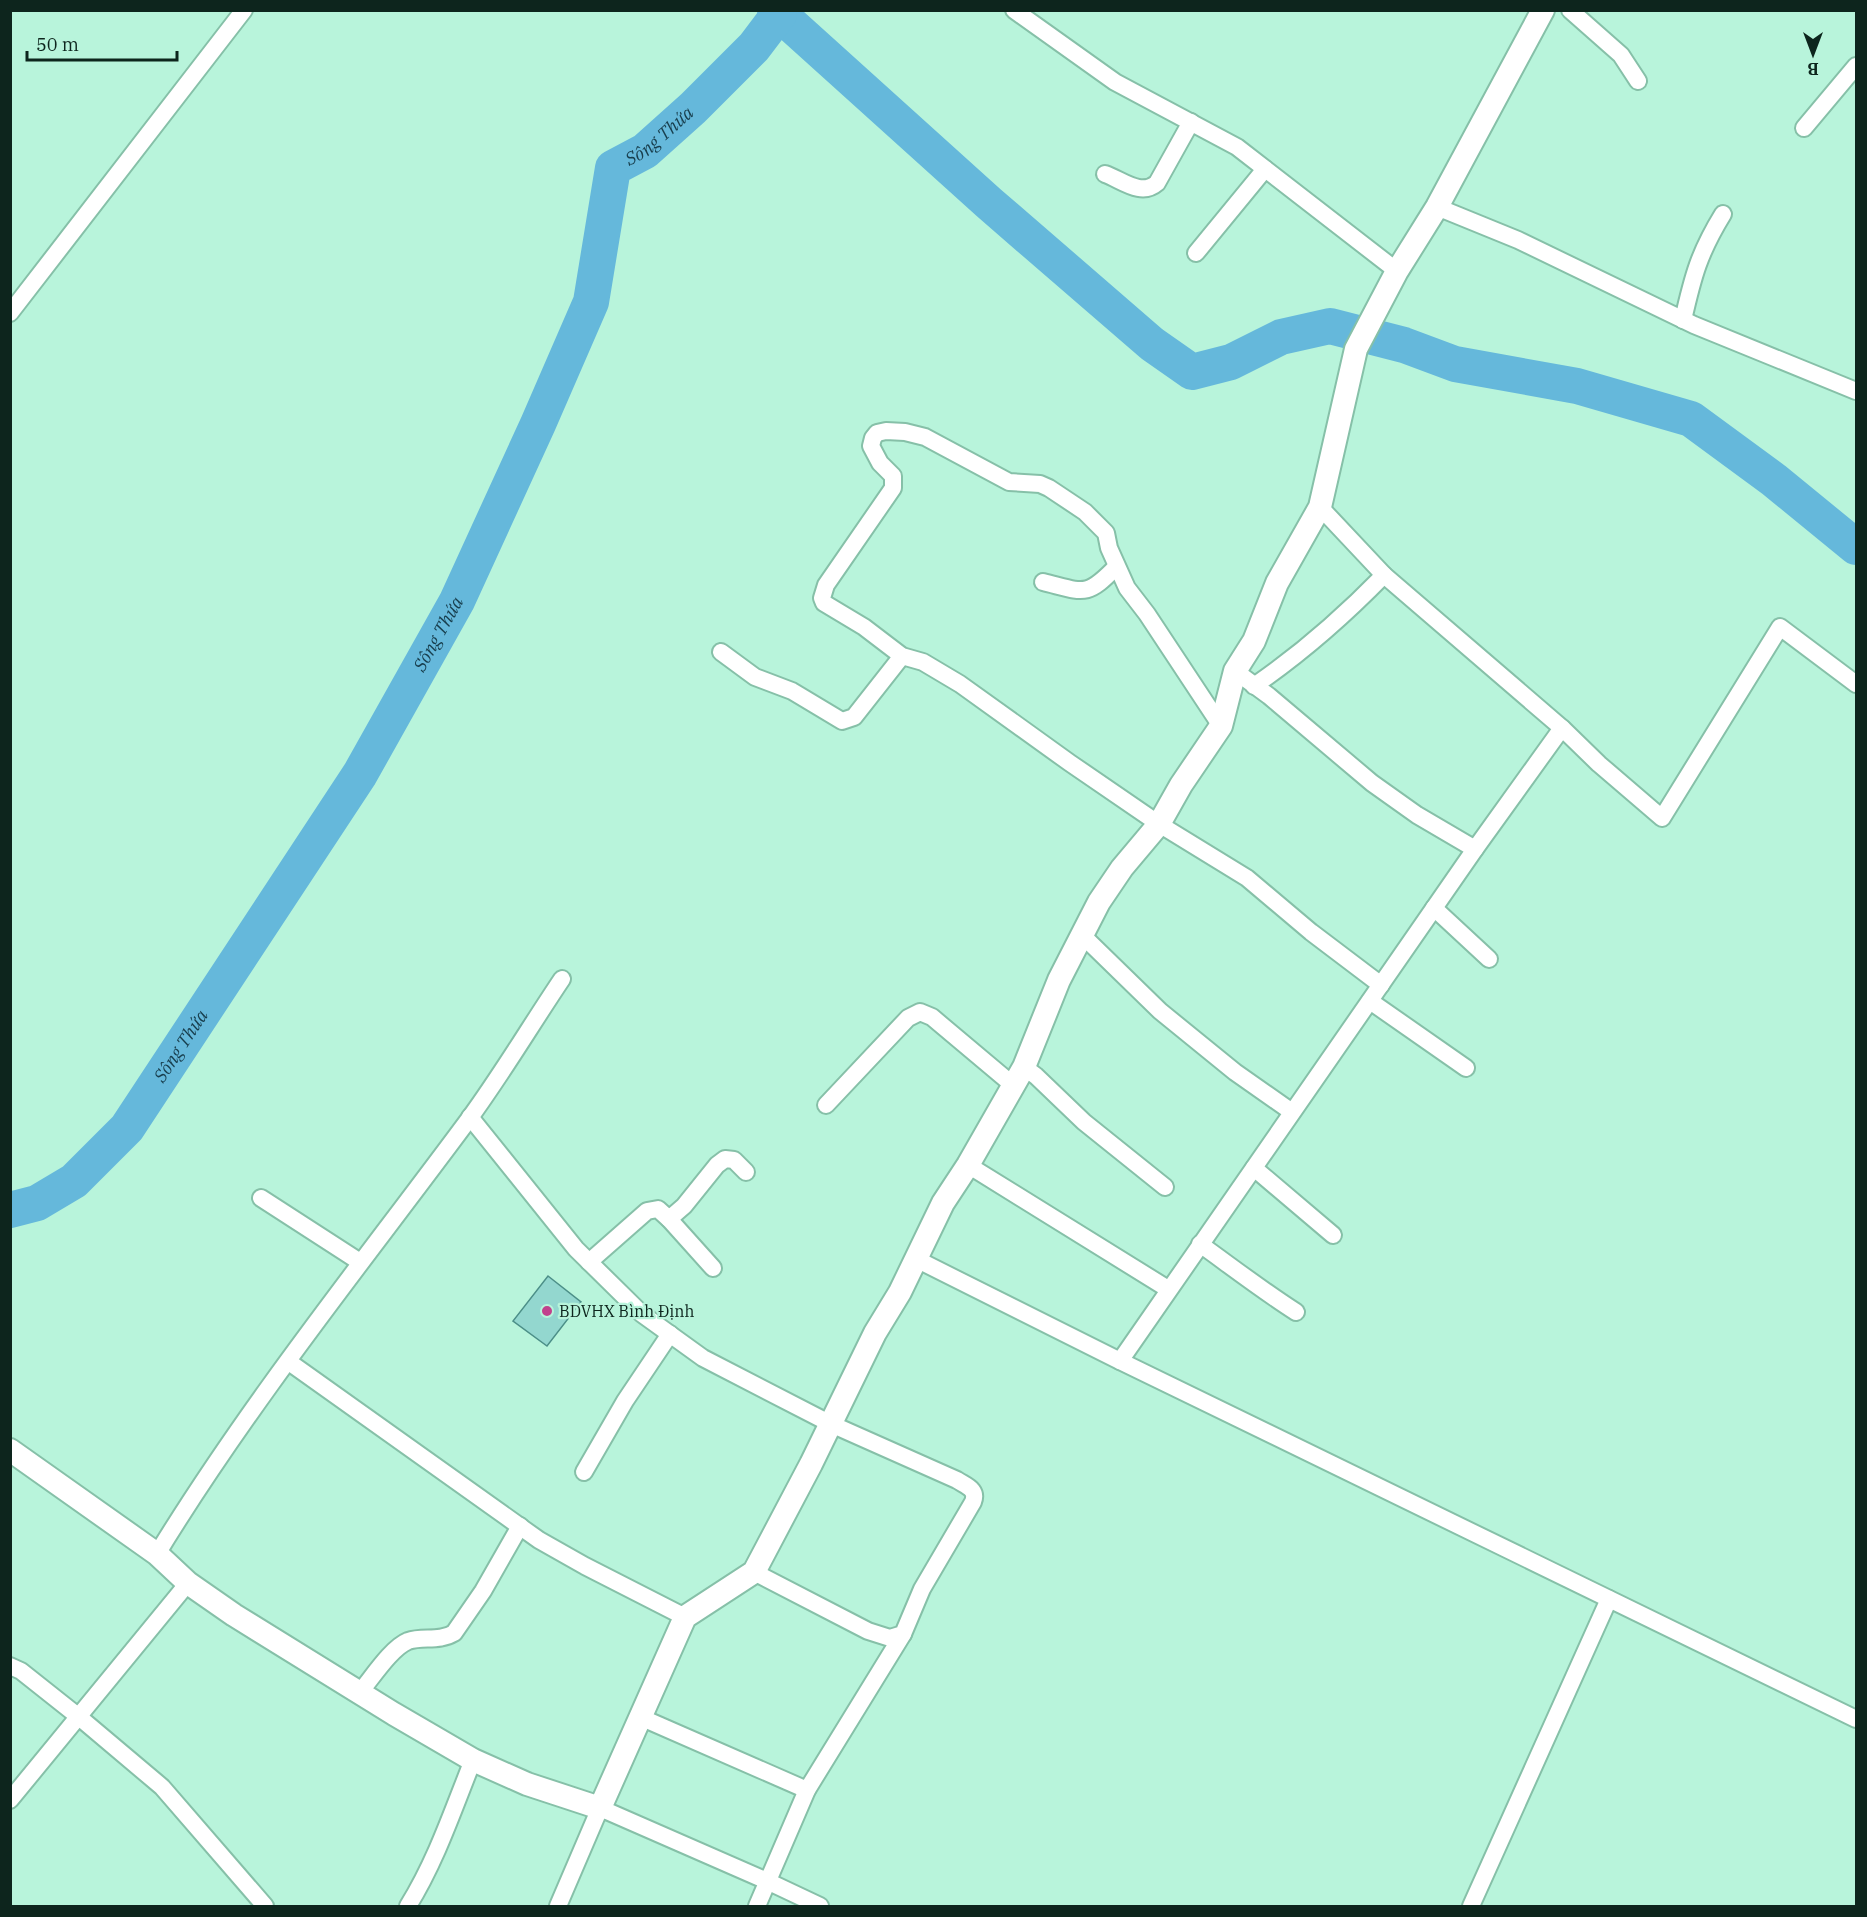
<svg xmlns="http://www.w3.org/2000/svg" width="1867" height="1917" font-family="'IBM Plex Serif',serif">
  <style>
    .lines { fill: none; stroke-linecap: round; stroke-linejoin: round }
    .river { stroke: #65b8db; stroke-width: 36 }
    .building { fill: #93d7cf; stroke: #4c8f88; stroke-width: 1.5 }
    .street-casing { stroke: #86c0a8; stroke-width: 20 }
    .secondary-casing { stroke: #86c0a8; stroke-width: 26 }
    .street { stroke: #fff; stroke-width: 16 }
    .secondary { stroke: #fff; stroke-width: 22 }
    .poi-dot { fill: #c1418d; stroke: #b8f4db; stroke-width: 2 }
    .labels { text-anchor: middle; stroke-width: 4.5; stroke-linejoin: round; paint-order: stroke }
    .poi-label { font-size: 16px; fill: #0d251d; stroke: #b8f4db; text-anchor: start }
    .water-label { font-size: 18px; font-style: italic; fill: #183e4d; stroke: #b8f4db }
  </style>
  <rect width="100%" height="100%" fill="#b8f4db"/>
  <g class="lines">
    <g class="river">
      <path d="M775,10L989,203L1152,344L1192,372L1231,362L1281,337L1330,326L1404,345L1455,364L1577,386L1691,419L1774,480L1856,547"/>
      <path id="s1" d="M10,1210L37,1203L74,1181L127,1128L360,774L457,601L538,424L591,302L613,168L645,151L693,108L754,47L779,14"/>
    </g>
  </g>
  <path class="building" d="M548,1276L581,1302L547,1346L513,1321Z"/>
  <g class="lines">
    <g class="street-casing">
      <g id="street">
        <path d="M1014,10L1115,82L1237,147L1397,271"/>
        <path d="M1570,10L1621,55L1638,81"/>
        <path d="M1804,128L1856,66"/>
        <path d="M1105,174C1122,180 1141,197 1157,183L1191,122"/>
        <path d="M1437,207L1518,240L1694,325L1856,391"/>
        <path d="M1196,253L1265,169"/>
        <path d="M10,313L244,10"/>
        <path d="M1683,320C1693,276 1699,253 1723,214"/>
        <path d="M1043,582C1084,592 1086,598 1116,567"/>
        <path d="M721,652L755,677L792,691L842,721L854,717L902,656"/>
        <path d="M1235,671L1269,696L1372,783L1417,815L1475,849"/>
        <path d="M1254,686C1302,653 1344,616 1384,575"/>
        <path d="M1221,726L1147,614L1127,588L1109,548L1106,533L1085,512L1049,488L1040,484L1009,482L925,437L905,432L886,431L877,433L873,438L871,446L880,463L893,476V488L826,585L822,598L824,603L864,627L902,656L923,662L960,684L1070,763L1159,824L1247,878L1311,932L1381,985"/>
        <path d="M1562,728L1599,764L1662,818L1780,627L1856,684"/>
        <path d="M1434,908L1489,959"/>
        <path d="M1082,935L1160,1011L1235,1072L1292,1112"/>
        <path d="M1370,1001L1466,1068"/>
        <path d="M1024,1067L1036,1076L1084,1122L1165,1187"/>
        <path d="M826,1105L908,1018L920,1012L932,1017L1013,1085"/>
        <path d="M470,1117L576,1249L642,1314L703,1358L831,1424L957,1480C966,1486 978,1489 973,1502L922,1589L903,1634L890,1638L868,1631L754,1572"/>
        <path d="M968,1165L1168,1289"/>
        <path d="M1254,1168L1333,1235"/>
        <path d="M261,1198L360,1262"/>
        <path d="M669,1219L713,1268"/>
        <path d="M1200,1244C1232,1267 1263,1291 1296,1312"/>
        <path d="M916,1259L1120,1361L1475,849L1562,728L1384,575L1320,507"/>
        <path d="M589,1262L647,1211L658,1209L669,1219L684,1206L717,1165L725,1159L734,1160L746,1172"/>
        <path d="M1120,1361L1856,1719"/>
        <path d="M289,1362L539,1540L585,1566L685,1617"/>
        <path d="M584,1472L625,1401L670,1334"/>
        <path d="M157,1554C250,1402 363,1262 469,1119C502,1074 531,1025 562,979"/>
        <path d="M10,1666L21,1671L79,1717L162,1787L265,1906"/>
        <path d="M360,1692C372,1678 391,1648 408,1641C423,1636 439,1642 454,1633L483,1591L520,1526"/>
        <path d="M640,1717L807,1790"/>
        <path d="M10,1800L188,1583"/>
        <path d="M408,1906C436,1861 453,1810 473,1760"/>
        <path d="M558,1906L600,1808L767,1881L820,1906"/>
        <path d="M757,1906L807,1790L903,1634"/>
        <path d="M1471,1906L1609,1599"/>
      </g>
    </g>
    <g class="secondary-casing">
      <path id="secondary" d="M10,1450L157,1554L188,1583L234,1615L394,1714L473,1760L527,1784L600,1808L685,1617L754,1572L811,1464L875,1333L900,1292L943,1203L968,1165L1024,1067L1059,980L1099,902L1122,868L1159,824L1181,785L1221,726L1235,671L1254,641L1277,583L1320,507L1356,349L1397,271L1437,207L1543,10"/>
    </g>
    <use href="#street" class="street"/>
    <use href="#secondary" class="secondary"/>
  </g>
  <circle class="poi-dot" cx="547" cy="1311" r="6"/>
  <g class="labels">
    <g class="poi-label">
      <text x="559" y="1317">BDVHX Bình Định</text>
    </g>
    <g class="water-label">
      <text dy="6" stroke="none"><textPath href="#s1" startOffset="1288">Sông Thứa</textPath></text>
      <text dy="6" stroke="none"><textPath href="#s1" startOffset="730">Sông Thứa</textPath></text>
      <text dy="6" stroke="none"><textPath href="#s1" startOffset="244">Sông Thứa</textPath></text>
    </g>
  </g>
  <rect width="1867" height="1917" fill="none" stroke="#0d251d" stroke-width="24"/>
  <g transform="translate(1813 54) rotate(180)" stroke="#b8f4db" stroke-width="4.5" paint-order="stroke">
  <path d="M0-4.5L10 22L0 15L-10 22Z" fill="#0d251d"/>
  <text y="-9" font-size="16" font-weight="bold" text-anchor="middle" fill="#0d251d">B</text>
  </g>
  <path d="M27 51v9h150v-9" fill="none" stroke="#0d251d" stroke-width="3"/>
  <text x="36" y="51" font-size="18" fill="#0d251d" stroke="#b8f4db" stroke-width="4.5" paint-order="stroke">50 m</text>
</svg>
